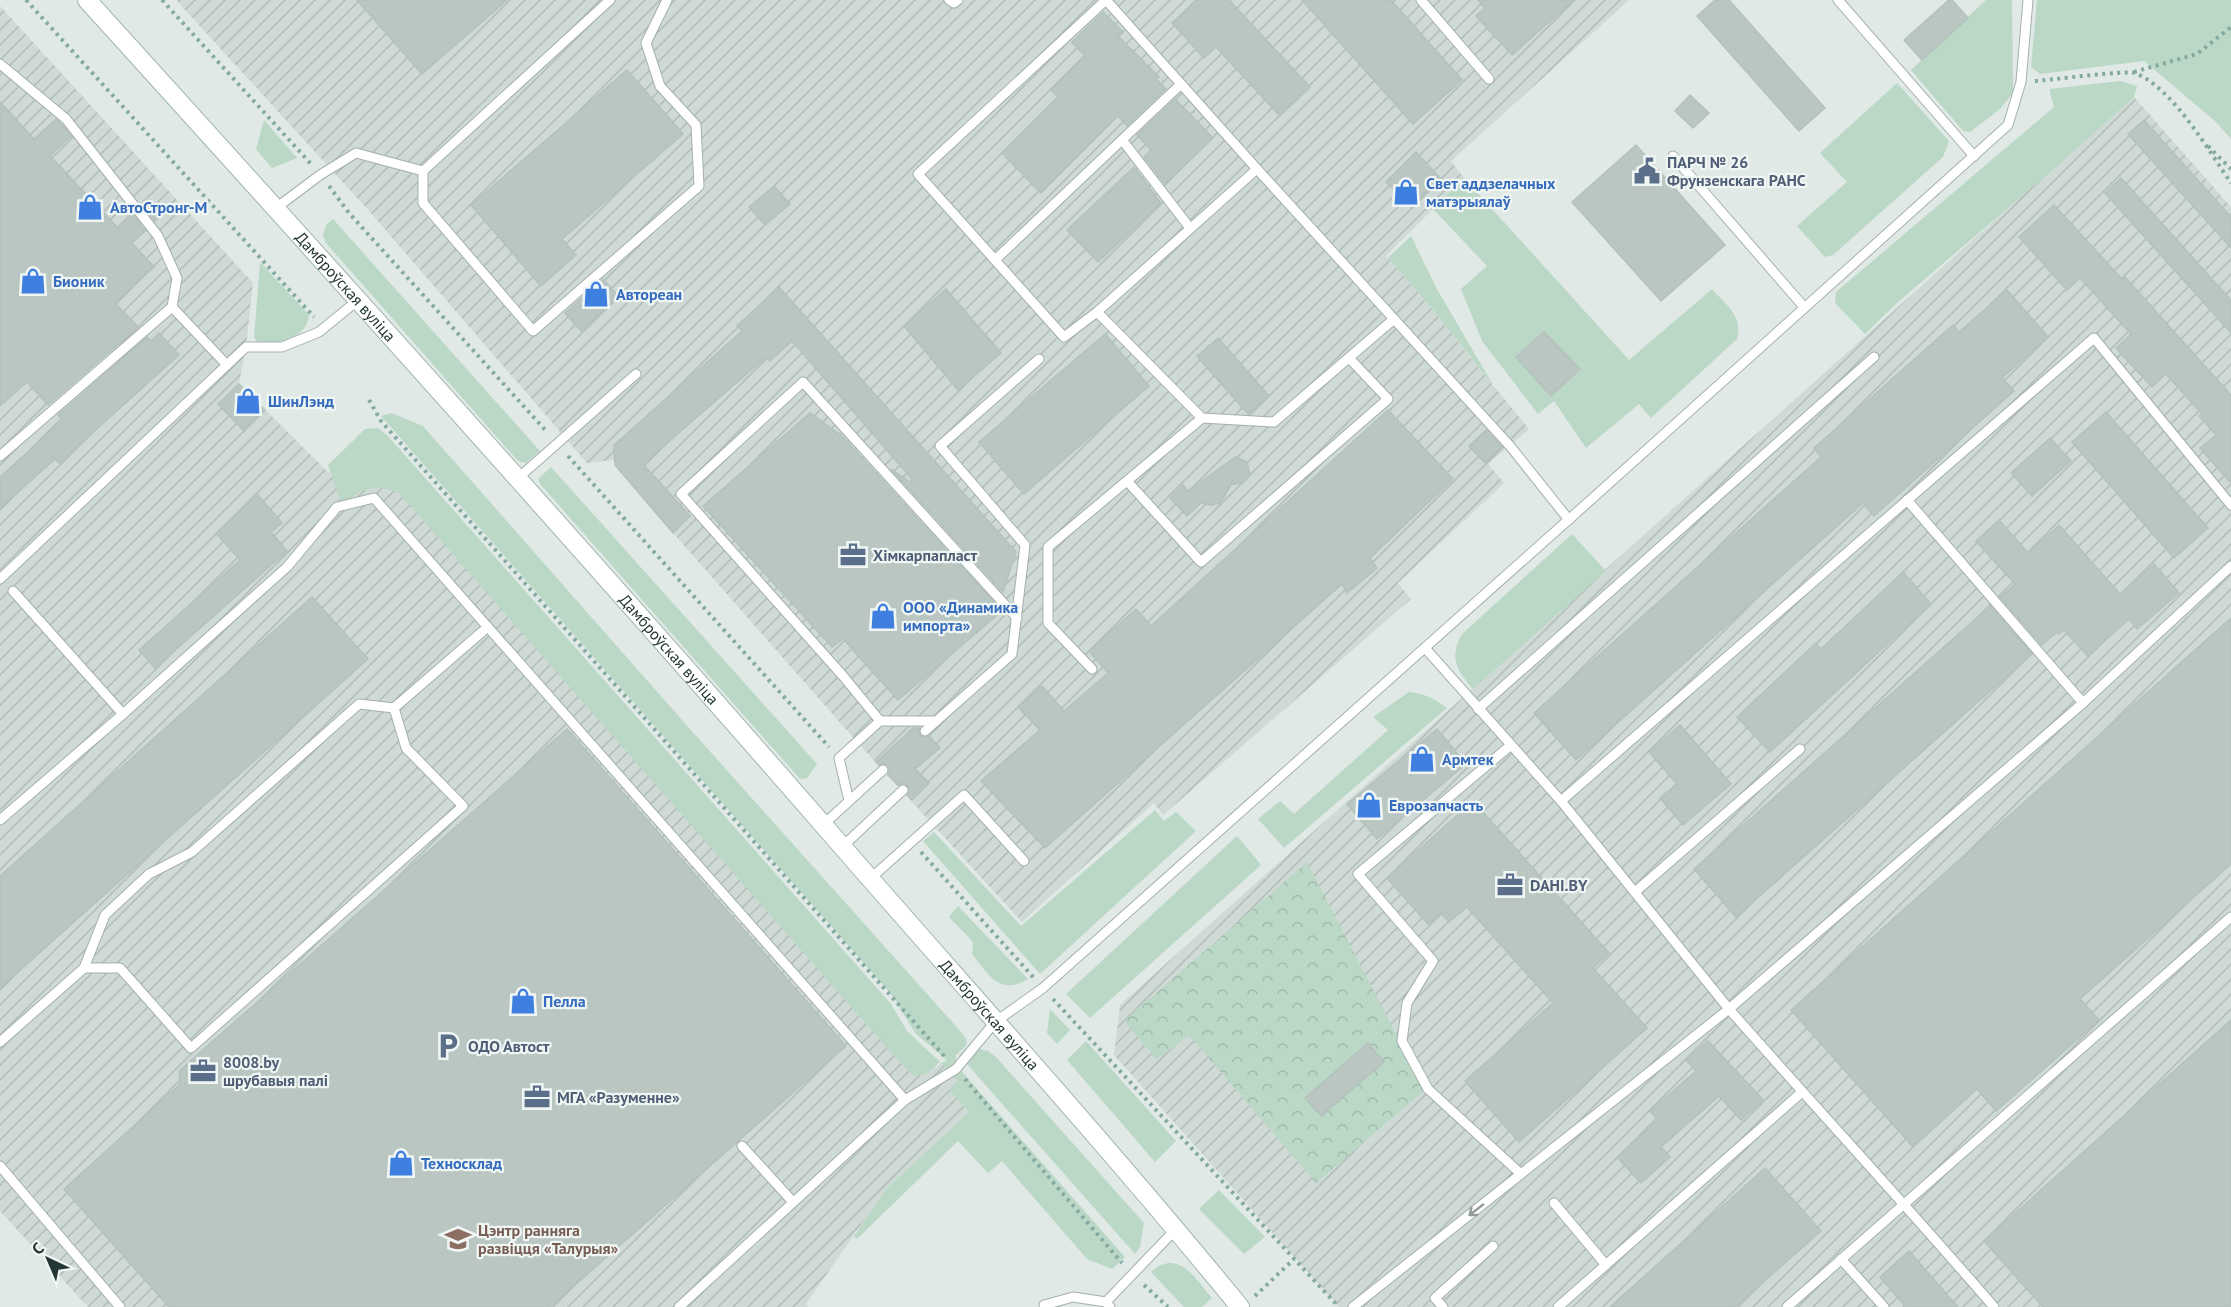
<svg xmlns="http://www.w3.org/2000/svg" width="2231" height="1307" font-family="'PT Sans',sans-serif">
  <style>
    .industrial { fill: url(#industrial-furrows) }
    .green { fill: #bbd8c6 }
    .forest { fill: url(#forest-crowns) }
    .building { fill: #b9c6c2; stroke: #b4c2bd; stroke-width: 1.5 }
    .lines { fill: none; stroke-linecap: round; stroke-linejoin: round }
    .lane-casing { stroke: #a4b0ad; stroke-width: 11 }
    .secondary-casing { stroke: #a1b4ae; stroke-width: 20 }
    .path { stroke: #84a9a1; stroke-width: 4; stroke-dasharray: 3 4.5; stroke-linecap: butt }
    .lane { stroke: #fff; stroke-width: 9 }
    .secondary { stroke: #fff; stroke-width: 18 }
    .oneway { stroke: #919b9a }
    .labels { text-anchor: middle; stroke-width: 4.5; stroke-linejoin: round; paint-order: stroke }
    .service-label { font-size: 16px; font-weight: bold; fill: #4e5e75; stroke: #f0f6f4; text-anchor: start }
    .shop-label { font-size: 16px; font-weight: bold; fill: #366cbe; stroke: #f0f6f4; text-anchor: start }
    .street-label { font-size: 16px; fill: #233734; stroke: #f0f6f4 }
    .education-label { font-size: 16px; font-weight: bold; fill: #785e54; stroke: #f0f6f4; text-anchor: start }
  </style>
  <defs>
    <pattern id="industrial-furrows" width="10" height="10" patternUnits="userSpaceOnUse" patternTransform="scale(1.5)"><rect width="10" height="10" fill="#cfd9d5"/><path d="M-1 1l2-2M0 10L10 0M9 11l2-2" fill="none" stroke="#b1bbb7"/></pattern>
    <pattern id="forest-crowns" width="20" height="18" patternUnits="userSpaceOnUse" patternTransform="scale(1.5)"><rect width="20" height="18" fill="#bbd8c6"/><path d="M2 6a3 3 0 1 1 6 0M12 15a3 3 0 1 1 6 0" fill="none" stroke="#a0baab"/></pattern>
  </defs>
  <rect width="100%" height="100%" fill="#e0e9e6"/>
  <g class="industrial">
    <path d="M176,0H1629L1451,161L1464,178L1386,256L1435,312L1473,361L1529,429L1488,464L1504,483L1398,583L1411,599L1163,815L1154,803L1022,922L858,743L673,533L615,465L614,460L587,463L370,212Z"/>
    <path d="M0,6L253,283L246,347L239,384L329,473L378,427L715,808L936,1068L941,1063L958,1082L950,1090L969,1112L886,1189L806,1304L808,1307H88L0,1211Z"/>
    <path d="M2134,97L2231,207V1307H1339L1114,1055L1120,1005L2055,166Z"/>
  </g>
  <g class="green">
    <path d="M1986,0H2012L2013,93L1999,110L1970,132L1963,131L1911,70Z"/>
    <path d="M2037,0H2231V139L2216,122L2144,61L2040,74L2031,67Z"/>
    <path d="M2120,81L2137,86L2134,97L2056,167L1898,302L1865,334L1836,304L1835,299L1836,292L2054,107L2050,93V89Z"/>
    <path d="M1897,83L1949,141L1943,157L1833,255L1825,257L1797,226L1847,182L1820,153Z"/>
    <path d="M264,120L297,158L272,168L256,149Z"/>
    <path d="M1464,178L1629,360L1712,289C1726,305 1743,315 1737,339L1651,418L1639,404L1586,448L1554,401L1538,414L1482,341L1461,289L1487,266L1433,209Z"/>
    <path d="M333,219L540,451L526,463L518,461L326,243L323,235L326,225Z"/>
    <path d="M1411,236L1437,289L1493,385L1433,310L1388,258Z"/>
    <path d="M260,262L309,315C307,337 281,343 261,345L254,338Z"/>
    <path d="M391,413L423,426L689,728L962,1033L967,1040L966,1046L956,1055V1065L1125,1257L1112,1269L1087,1259L1002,1161L988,1173L958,1141L857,1239L854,1236L886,1189L969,1112L949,1090L958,1082L941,1063L947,1060L916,1034L891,994L381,416Z"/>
    <path d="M377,428L387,435L891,1004L907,1031L940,1062L926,1074L914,1076L896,1058L399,493C372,482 364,489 342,504L328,465L365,429Z"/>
    <path d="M551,467L817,764L807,778L800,779L541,485L538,479Z"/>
    <path d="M1572,534L1606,571L1473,689C1456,670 1449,657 1462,634Z"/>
    <path d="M1409,692C1425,694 1434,698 1447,708L1284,848L1258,819L1280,801L1294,814L1388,730L1373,717Z"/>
    <path d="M1155,810L1164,821L1176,812L1196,831L1040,974L923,841L934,832L1021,926Z"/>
    <path d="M1237,836L1261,865L1090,1018L1066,994Z"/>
    <path d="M958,906L1028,979C999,996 989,975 972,954L973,942L949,917Z"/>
    <path d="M1050,1009L1070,1030L1057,1044L1047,1033Z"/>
    <path d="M1086,1041L1176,1141L1155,1162L1067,1060Z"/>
    <path d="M972,1047L988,1051L996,1057L1144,1223L1140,1247L1135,1254L959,1055L966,1048Z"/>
    <path d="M1219,1190L1265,1237L1244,1254L1199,1209Z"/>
    <path d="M1168,1263C1187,1261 1200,1285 1212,1298L1202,1307H1184L1151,1272L1158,1266Z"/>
  </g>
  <path class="forest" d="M1307,862L1425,1090L1316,1183L1189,1035L1157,1060L1124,1021Z"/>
  <g class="building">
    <path d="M357,0H507L422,74Z"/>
    <path d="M1196,0H1229L1310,87L1280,116L1216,47L1204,58L1172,23Z"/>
    <path d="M1302,0H1391L1462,80L1413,124Z"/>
    <path d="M1478,0H1574L1512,55L1476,16L1485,8Z"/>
    <path d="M1715,0H1729L1825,108L1799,131L1697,16Z"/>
    <path d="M1949,0H1952L1968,18L1922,60L1904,40Z"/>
    <path d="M1103,12L1123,32L1117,35L1159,77L1156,79L1166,89L1127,126L1118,116L1041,193L1002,153L1058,97L1051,90L1085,56L1072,42Z"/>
    <path d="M627,70L683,134L562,239L576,255L541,286L471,205Z"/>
    <path d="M1690,95L1709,113L1693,128L1675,111Z"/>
    <path d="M1175,99L1213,138L1165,184L1144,157L1151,150L1137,135Z"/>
    <path d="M0,102L34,139L56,119L65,128L71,136L50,156L119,229L133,215L145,231L132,243L154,267L115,303L138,327L48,405L27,382L0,406Z"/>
    <path d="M2144,120L2231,217V248L2128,134Z"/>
    <path d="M1636,145L1725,245L1661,301L1572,202Z"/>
    <path d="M1416,152L1440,178L1411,207L1386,182Z"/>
    <path d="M1134,167L1161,203L1098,262L1067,230Z"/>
    <path d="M2121,178L2231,300V333L2105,193Z"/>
    <path d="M774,186L790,204L765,225L749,207Z"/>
    <path d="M150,200L163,214L155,221L143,206Z"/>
    <path d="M2054,205L2122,279L2125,277L2231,395V483L2200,448L2216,435L2199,416L2202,414L2166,374L2152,387L2116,348L2131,334L2080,278L2067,290L2019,237Z"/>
    <path d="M603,279L619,297L581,331L565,313Z"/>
    <path d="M779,287L1016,552L1003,592L891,469L910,482L912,479L792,341L770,361L766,357L643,464L690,516L673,533L615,465L614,445L742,331L737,326Z"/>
    <path d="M946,289L1001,353L958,390L904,326Z"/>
    <path d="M2007,290L2048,337L2002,378L2014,391L1874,516L1863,503L1576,760L1534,713L1821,457L1814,448L1953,325L1959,332Z"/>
    <path d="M1544,332L1580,369L1551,396L1516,357Z"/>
    <path d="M159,333L179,355L59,463L55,459L0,508V477L63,420L58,415L147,337L151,341Z"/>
    <path d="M1105,334L1149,386L1024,494L979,442Z"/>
    <path d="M1218,338L1269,396L1248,414L1197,356Z"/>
    <path d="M239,384L264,409L243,430L218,404Z"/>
    <path d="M1388,410L1453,479L1370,558L1377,568L1347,593L1342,584L1045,848L981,781L1040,730L1018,707L1042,686L1064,711L1108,673L1089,651L1136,609L1151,626Z"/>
    <path d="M2106,412L2208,528L2174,558L2072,442Z"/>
    <path d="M810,413L842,436L1002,611L898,700L843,639L832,647L703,506Z"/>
    <path d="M1486,430L1502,447L1485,463L1469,446Z"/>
    <path d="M2050,438L2071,461L2032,496L2011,473Z"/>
    <path d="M1235,457L1247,462L1250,475L1244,482L1231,485L1220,503L1211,505L1201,503L1187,516L1170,498L1183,485L1188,491Z"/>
    <path d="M258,495L282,523L271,532L287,551L155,668L139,650L240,560L216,533Z"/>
    <path d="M1999,520L2028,553L2059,525L2120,594L2154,564L2179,593L2137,629L2129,619L2088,656L2064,630L2059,634L2057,632L2042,645L2000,597L2015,584L1976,541Z"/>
    <path d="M1903,572L1931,604L1770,752L1737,717L1816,643L1821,649Z"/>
    <path d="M312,597L368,659L0,988V876Z"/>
    <path d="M1990,606L2032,654L1736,917L1694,869Z"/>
    <path d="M2231,618V864L2080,999L2099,1020L1996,1111L1977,1089L1913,1147L1791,1010Z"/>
    <path d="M1680,725L1731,784L1683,825L1660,798L1677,784L1649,752Z"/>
    <path d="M913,728H919L920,736H929L940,748L915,769L929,783L912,800L907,795L910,791L908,786L904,783L898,785L888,775L890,769L888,765L882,763L879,765L876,762Z"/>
    <path d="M567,729L846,1046L550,1307H169L64,1189L180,1084L179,1071Z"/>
    <path d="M1437,729L1466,764L1377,839L1347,804Z"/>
    <path d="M1473,801L1609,953L1593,968L1647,1028L1519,1142L1465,1081L1553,1003L1467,907L1449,922L1441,913L1428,924L1387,878Z"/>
    <path d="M2231,1020V1307H2043L1984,1241Z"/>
    <path d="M1708,1041L1763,1100L1741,1120L1719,1096L1661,1147L1670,1157L1641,1183L1617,1157L1658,1120L1650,1111L1696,1071L1686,1060Z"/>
    <path d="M1368,1043L1384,1062L1321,1116L1305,1098Z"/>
    <path d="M1765,1168L1821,1231L1735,1307H1610Z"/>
    <path d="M1909,1251L1958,1307H1906L1880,1277Z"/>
  </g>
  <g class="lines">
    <g class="lane-casing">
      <g id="lane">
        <path d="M610,0L423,171V203L533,331L699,186L696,125L660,86L646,43L667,0"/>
        <path d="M949,0L954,3L958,0"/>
        <path d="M1106,0L918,174L1064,337L1097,312L1257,169"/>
        <path d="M1106,0L1257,169L1510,446L1569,520"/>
        <path d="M1421,0L1489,79"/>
        <path d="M1838,0L1974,156"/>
        <path d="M0,64L66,119L158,236L177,278L172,307L227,365"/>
        <path d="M1123,141L1190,228"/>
        <path d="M1673,156L1804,307"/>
        <path d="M276,208L320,175L356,153L423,171"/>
        <path d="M995,260L1181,84"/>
        <path d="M1097,312L1202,418L1274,422L1394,319"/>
        <path d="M0,456L172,307"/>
        <path d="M517,479L636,374"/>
        <path d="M1127,481L1201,562L1388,399L1349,358"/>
        <path d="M1907,500L2083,703"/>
        <path d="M0,579L246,347H282L319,332L357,301"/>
        <path d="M13,591L123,714"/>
        <path d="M1092,669L1048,623V547L1202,418"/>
        <path d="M1478,709L1874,357"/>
        <path d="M880,721L843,676L681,494L803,382L1017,618"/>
        <path d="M925,731L1012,654L1025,545L940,446L1039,359"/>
        <path d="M1511,745L1358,874L1433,961L1407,1003L1402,1041L1428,1089L1521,1174"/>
        <path d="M849,801L839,758L880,721H936"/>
        <path d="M1561,801L2094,338L2231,505"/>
        <path d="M0,820L123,714L287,567L337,507L374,498L905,1100"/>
        <path d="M823,825L883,770"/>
        <path d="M842,847L903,790"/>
        <path d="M871,878L964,795L1024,861"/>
        <path d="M1635,892L1800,749"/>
        <path d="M84,968H120L191,1048L463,806L406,748L394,708"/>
        <path d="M0,1042L84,968L105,915L149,874L192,852L359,704L394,708L483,631"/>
        <path d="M742,1146L793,1202"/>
        <path d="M0,1166L120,1307"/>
        <path d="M1554,1203L1606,1265"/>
        <path d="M1841,1259L1884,1307"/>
        <path d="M1106,1302L1176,1229"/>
        <path d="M1044,1305L1073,1297L1106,1302L1110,1307"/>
        <path d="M679,1307L905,1100L956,1069L995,1022L1043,988L1594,497L2008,125L2021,82L2028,0"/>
        <path d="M1353,1307L1729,1009L1561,801L1425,648"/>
        <path d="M1443,1307L1435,1298L1493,1246"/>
        <path d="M1558,1307L1802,1092"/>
        <path d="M1787,1307L2231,917"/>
        <path d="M1994,1307C1907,1206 1817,1109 1729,1009L2083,703L2231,566"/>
      </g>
    </g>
    <g class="secondary-casing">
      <g id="secondary">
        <path id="s1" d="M87,0C340,279 592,559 839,843C973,997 1111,1149 1240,1307"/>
      </g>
    </g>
    <g class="path">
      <path d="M26,0L314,317"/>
      <path d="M162,0L311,164"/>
      <path d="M2134,72L2197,54L2231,27"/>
      <path d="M2035,81C2051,80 2126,70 2135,73C2172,87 2209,151 2231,183"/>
      <path d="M2208,146L2231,169"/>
      <path d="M329,186L349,213L547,432"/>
      <path d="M369,400L381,421L946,1058"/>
      <path d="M568,456L829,747"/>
      <path d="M921,852L1034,978"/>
      <path d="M1053,999L1338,1306"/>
      <path d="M965,1079L1122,1263"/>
      <path d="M1144,1285L1168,1307"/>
      <path d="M1255,1296L1294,1259"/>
    </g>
    <use href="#lane" class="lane"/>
    <use href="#secondary" class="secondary"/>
  </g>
  <defs><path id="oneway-shaft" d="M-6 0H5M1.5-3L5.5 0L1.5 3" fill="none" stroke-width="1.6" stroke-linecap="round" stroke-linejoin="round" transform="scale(1.5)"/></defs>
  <use class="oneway" href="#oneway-shaft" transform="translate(1476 1210) rotate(142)"/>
  <defs>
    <g id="civic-bare" transform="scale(2.07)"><path d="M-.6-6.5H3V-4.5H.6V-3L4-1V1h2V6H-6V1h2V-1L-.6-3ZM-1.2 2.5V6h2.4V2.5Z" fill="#5c6f8a" stroke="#f0f6f4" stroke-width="2.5" paint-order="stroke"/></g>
    <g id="shop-bare" transform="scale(2.07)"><path d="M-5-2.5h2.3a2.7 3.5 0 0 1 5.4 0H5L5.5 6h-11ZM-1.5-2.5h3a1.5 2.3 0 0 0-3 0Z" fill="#3f7fe0" stroke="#f0f6f4" stroke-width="2.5" paint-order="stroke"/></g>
    <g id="office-bare" transform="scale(2.07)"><path d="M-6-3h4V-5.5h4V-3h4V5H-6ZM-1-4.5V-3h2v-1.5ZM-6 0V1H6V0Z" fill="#5c6f8a" stroke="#f0f6f4" stroke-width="2.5" paint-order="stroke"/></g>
    <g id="parking-bare" transform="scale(2.07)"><path d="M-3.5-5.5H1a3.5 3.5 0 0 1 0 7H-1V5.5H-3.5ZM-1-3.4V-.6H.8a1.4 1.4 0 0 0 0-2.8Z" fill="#5c6f8a" stroke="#f0f6f4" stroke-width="2.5" paint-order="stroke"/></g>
    <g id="school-bare" transform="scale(2.07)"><path d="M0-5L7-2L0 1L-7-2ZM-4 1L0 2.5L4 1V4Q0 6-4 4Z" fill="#8d6e63" stroke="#f0f6f4" stroke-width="2.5" paint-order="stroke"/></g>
  </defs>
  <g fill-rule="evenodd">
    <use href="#civic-bare" x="1647" y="171"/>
    <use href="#shop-bare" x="1406" y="192"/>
    <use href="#shop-bare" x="90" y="207"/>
    <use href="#shop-bare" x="33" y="281"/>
    <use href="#shop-bare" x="596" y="294"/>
    <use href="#shop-bare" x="248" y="401"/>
    <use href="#office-bare" x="853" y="555"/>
    <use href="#shop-bare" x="883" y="616"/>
    <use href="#shop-bare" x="1422" y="759"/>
    <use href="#shop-bare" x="1369" y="805"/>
    <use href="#office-bare" x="1510" y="885"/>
    <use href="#shop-bare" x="523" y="1001"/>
    <use href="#parking-bare" x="448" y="1046"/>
    <use href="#office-bare" x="203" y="1071"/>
    <use href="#office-bare" x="537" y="1097"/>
    <use href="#shop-bare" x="401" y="1163"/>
    <use href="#school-bare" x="458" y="1239"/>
  </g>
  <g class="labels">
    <g class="service-label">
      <text x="1667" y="168">ПАРЧ № 26<tspan x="1667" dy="18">Фрунзенскага РАНС</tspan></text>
      <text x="873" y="561">Хімкарпапласт</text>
      <text x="1530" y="891">DAHI.BY</text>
      <text x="468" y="1052">ОДО Автост</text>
      <text x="223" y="1068">8008.by<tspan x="223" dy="18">шрубавыя палі</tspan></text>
      <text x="557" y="1103">МГА «Разуменне»</text>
    </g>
    <g class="shop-label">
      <text x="1426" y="189">Свет аддзелачных<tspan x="1426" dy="18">матэрыялаў</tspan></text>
      <text x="110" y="213">АвтоСтронг-М</text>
      <text x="53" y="287">Бионик</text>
      <text x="616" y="300">Автореан</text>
      <text x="268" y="407">ШинЛэнд</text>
      <text x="903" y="613">ООО «Динамика<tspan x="903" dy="18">импорта»</tspan></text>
      <text x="1442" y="765">Армтек</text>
      <text x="1389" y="811">Еврозапчасть</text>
      <text x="543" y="1007">Пелла</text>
      <text x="421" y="1169">Техносклад</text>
    </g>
    <g class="street-label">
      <text dy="6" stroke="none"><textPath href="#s1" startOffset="386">Дамброўская вуліца</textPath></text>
      <text dy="6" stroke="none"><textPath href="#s1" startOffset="872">Дамброўская вуліца</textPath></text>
      <text dy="6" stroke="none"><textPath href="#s1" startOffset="1358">Дамброўская вуліца</textPath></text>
    </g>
    <g class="education-label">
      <text x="478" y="1236">Цэнтр ранняга<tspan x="478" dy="18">развіцця «Талурыя»</tspan></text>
    </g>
  </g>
  <g transform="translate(48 1259) rotate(316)" stroke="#f0f6f4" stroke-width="4.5" paint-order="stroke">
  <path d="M0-4.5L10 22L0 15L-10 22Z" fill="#233734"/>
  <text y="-9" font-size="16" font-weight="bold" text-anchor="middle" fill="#233734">С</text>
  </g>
</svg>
